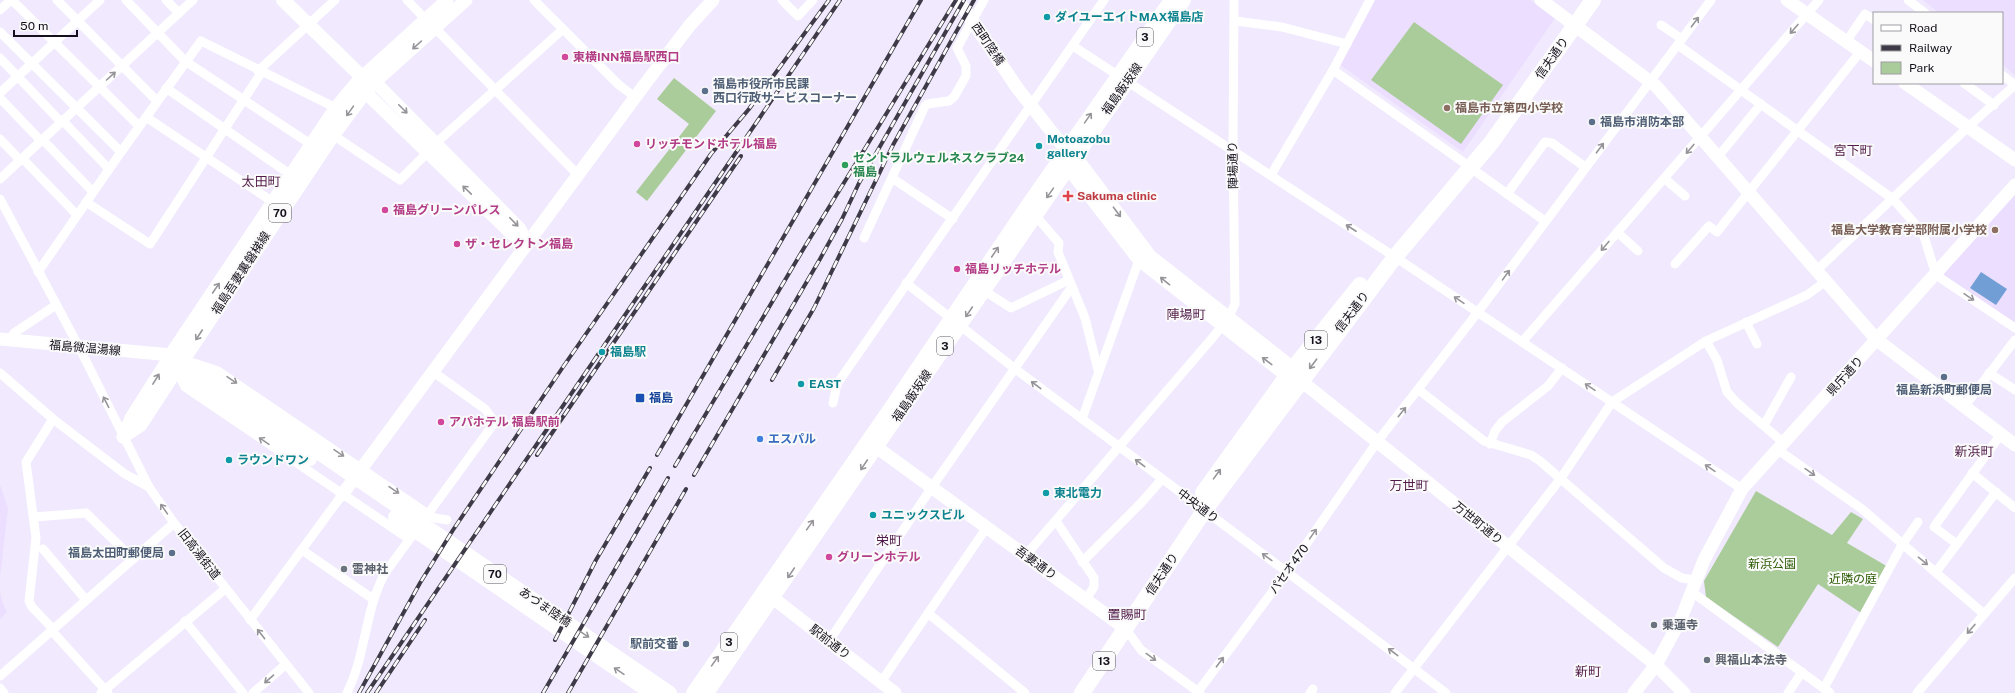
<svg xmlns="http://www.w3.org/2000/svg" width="2015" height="693" font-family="'Public Sans','Noto Sans JP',sans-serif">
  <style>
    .built { fill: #ebdeff }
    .green { fill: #aacc9a }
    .water { fill: #719ed4 }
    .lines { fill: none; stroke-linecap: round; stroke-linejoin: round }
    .street { stroke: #fff; stroke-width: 9 }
    .secondary { stroke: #fff; stroke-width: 13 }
    .primary { stroke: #fff; stroke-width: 14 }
    .highway { stroke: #fff; stroke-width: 16 }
    .rail-casing { stroke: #3f3a47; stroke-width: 4 }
    .rail { stroke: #fafafa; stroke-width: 2.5; stroke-dasharray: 8; stroke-linecap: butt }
    .oneway { stroke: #969499 }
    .culture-dot { fill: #0f9aa8; stroke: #fafafa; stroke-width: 1.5 }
    .hotel-dot { fill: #d1479c; stroke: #fafafa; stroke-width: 1.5 }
    .service-dot { fill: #5c6f8a; stroke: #fafafa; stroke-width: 1.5 }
    .education-dot { fill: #8d6e63; stroke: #fafafa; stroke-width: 1.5 }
    .leisure-dot { fill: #2e9e5b; stroke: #fafafa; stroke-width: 1.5 }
    .health-dot { fill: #e0444e; stroke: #fafafa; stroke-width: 1.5 }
    .transit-dot { fill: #1a4fb4; stroke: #fafafa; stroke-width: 1.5 }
    .shop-dot { fill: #3f7fe0; stroke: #fafafa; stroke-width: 1.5 }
    .worship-dot { fill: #6b7280; stroke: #fafafa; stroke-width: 1.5 }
    .labels { text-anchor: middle; stroke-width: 4; stroke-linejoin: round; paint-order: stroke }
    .shield { fill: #fafafa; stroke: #5a575f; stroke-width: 1 }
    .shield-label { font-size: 11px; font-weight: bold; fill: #15111c }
    .culture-label { font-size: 12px; font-weight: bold; fill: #0d838f; stroke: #fafafa; text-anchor: start }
    .street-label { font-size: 12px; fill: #15111c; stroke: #fafafa }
    .hotel-label { font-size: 12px; font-weight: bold; fill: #b23c85; stroke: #fafafa; text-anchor: start }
    .service-label { font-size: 12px; font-weight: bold; fill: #4e5e75; stroke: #fafafa; text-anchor: start }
    .education-label { font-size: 12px; font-weight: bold; fill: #785e54; stroke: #fafafa; text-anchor: start }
    .leisure-label { font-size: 12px; font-weight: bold; fill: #27864d; stroke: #fafafa; text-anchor: start }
    .health-label { font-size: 12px; font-weight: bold; fill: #be3a42; stroke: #fafafa; text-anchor: start }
    .transit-label { font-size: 12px; font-weight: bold; fill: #164399; stroke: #fafafa; text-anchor: start }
    .shop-label { font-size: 12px; font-weight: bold; fill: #366cbe; stroke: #fafafa; text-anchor: start }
    .park-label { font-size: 12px; fill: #2b5c02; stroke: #fafafa }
    .worship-label { font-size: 12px; font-weight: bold; fill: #5b616d; stroke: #fafafa; text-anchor: start }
    .neighbourhood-label { font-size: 13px; fill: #521d4a; stroke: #fafafa }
  </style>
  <rect width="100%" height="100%" fill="#f1e9fd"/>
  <g class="built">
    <path d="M1375,0H1530L1555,18L1463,152L1339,64Z"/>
    <path d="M1923,0H2015V75L2002,64V13H1939Z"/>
    <path d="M2015,185V329L1936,275Z"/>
    <path d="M0,485L8,508L0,577Z"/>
    <path d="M0,592L3,604L7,612L0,619Z"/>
  </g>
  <g class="green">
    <path d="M1414,22L1503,85L1461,144L1371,80Z"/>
    <path d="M674,78L716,111L647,201L636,192L689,124L657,99Z"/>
    <path d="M1756,491L1832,535L1851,512L1863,519L1847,543L1890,568L1864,615L1818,584L1778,647L1706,597L1704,581Z"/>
  </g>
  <path class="water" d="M1981,272L2007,289L1996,305L1970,288Z"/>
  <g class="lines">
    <g class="street">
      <path d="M12,0L139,126"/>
      <path d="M57,0L157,101"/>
      <path d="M126,0L185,61L312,145"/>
      <path d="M166,0L179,13"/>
      <path d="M407,0L426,20"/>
      <path d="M534,0L619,85L635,97"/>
      <path d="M782,0L798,16L813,0"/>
      <path d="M1908,0L1925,13"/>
      <path d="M0,10L11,0"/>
      <path d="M1235,21L1282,27L1347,44"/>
      <path d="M1661,25L1682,39"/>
      <path d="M436,29L578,175"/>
      <path d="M0,32L121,152L38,272"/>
      <path d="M1846,42L1865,14L1874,20"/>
      <path d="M1678,45L1893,199L1923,233L1936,275L2015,328"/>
      <path d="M1073,46L1395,257L1742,489"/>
      <path d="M0,58L61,122"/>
      <path d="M1333,70L1463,162"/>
      <path d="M258,71L335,0"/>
      <path d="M2002,75L2015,85"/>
      <path d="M1964,83L1994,105"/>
      <path d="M166,88L291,175"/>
      <path d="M0,93L100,0"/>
      <path d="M0,98L41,141"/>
      <path d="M146,117L273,202"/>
      <path d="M62,120L109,169"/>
      <path d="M333,135L400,180L428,152"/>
      <path d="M0,139L20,160"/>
      <path d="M42,139L93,192"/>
      <path d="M436,143L562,30"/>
      <path d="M121,152L201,41L336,108"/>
      <path d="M22,158L77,215"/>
      <path d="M1717,158L1761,104"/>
      <path d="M1471,168L1545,221"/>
      <path d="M1271,175L1333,70L1370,0"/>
      <path d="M892,178L953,219"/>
      <path d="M0,179L193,0"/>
      <path d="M1665,179L1685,196"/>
      <path d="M1507,194L1545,142L1552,143L1585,167"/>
      <path d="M0,199L79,347L149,487L174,523L309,693"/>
      <path d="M86,202L150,244L261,73"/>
      <path d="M1035,215L1059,243L1058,252L1085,318L1098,370"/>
      <path d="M1617,232L1638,251"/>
      <path d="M864,238L925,106L927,104L949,101L954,97L966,76V66L957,48L984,0"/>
      <path d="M1675,264L1709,226L1717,232L1860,52"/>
      <path d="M1817,270L1968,127L2015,85"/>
      <path d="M906,283L1014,368L1287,572L1446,693"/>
      <path d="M983,290L1011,308L1069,280"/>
      <path d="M1746,322L1757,344"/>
      <path d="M10,340L14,333L56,305"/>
      <path d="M1706,341L1717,360L1727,392L1737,403L1784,443"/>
      <path d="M1522,342L1819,0"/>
      <path d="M194,363L218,371L428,514L435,518L447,520"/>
      <path d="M0,373L53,419L125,474L149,487"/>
      <path d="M178,373L185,387L409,539"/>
      <path d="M1989,373L2015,390"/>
      <path d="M1419,390L1484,441L1531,455L1540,461L1664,568L1682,578L1695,580"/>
      <path d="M833,403L837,384L1104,0"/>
      <path d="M1964,407L2015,340"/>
      <path d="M1082,419L1139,260"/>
      <path d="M1764,425L1791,377"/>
      <path d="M1490,444L1495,431L1502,422L1548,386L1562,368"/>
      <path d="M1778,450L1862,509L1984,614"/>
      <path d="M1972,473L2015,508"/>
      <path d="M34,517L86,513L133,559"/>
      <path d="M1056,521L1094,578V587L1086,599"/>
      <path d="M1957,544L1934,527L2001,434"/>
      <path d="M43,549L86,600"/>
      <path d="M302,550L373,599"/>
      <path d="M1026,555L1214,336L1228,318L1235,304L1233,150L1234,0"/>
      <path d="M1082,562L1141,503L1162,479"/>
      <path d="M1936,572L1996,492"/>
      <path d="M1692,592L1830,693"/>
      <path d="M929,614L1025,693"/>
      <path d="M250,620L342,495"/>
      <path d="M185,621L243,693"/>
      <path d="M53,629L32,607L29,601L36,538L26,462L53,419"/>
      <path d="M1126,629L1141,650L1200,693"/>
      <path d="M52,631L108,693"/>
      <path d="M829,641L932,487L1071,288"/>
      <path d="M0,676L174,523"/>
      <path d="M881,682L987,527"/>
      <path d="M0,688L4,693"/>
      <path d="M1824,688L1902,545L1918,522"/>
      <path d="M101,693L225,589"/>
      <path d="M253,693L285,665"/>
      <path d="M347,693C367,652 364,612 385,573L492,426L491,417L485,409L432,371"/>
      <path d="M1197,693L1287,572L1377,442L1478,312L1711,0"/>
      <path d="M1310,693L1313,689"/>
      <path d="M1395,693L1561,478L1612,402L1706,341L1807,295L1826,281"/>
      <path d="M1788,693L1802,672"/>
      <path d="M1917,693L2015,578"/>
    </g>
    <g class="secondary">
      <path d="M447,0L362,77L365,92L513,235L527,244"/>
      <path d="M466,0L375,82L520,229L527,244"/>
      <path d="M958,0L1018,89L1066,150L1075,156L1150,256L1293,368L1297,375"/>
      <path d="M1541,0L1656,86L1877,340L2015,445"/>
      <path d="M1787,0L1874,61"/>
      <path d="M1905,83L2015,160"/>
      <path d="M1067,160L1068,168L1139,260L1287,376L1300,380L1656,665L1684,693"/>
      <path d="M0,339L171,355L131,418L123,437"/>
      <path d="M123,437L141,425L182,362"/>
      <path d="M868,441L1126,629"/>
      <path d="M342,495L645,84L690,25L713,0"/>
      <path d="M764,591L895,693"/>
      <path d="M1634,693L1656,665L1681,619L1704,560L1742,489L2015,185"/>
    </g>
    <g class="primary">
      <path d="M171,355L183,360L670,693"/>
      <path d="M171,355L177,370L310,459"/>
      <path d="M171,355L336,108L362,77"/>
      <path d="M183,360L333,135L365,92L375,82L362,77L283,0"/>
      <path d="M395,517L651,693"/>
      <path d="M693,693L885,416L1027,206L1171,0"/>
      <path d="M707,693L1184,0"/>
    </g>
    <g class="highway">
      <path d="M1203,493L1287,376L1360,285"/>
      <path d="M1082,693L1204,511L1395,257L1491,143L1593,0"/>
    </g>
    <g class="rail-casing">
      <g id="rail">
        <path d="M772,380L814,308L893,145L974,0"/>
        <path d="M537,455L741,156"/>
        <path d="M657,455L921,0"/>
        <path d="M675,466L804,248L956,0"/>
        <path d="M694,475L820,259L842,219L859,183L964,0"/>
        <path d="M555,640L596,560L650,468"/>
        <path d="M359,693L420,583L453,530L563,367L711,154L749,109L829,0"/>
        <path d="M367,693L840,0"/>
        <path d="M376,693L425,620"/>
        <path d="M543,693L668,478"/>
        <path d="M568,693L686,489"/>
      </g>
    </g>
    <use href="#rail" class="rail"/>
  </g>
  <defs><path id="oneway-shaft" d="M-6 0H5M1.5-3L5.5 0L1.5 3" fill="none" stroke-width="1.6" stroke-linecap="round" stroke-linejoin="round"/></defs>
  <g class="oneway">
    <use href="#oneway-shaft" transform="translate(1695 22) rotate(-53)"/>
    <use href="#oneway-shaft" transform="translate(1794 29) rotate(131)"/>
    <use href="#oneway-shaft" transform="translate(417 45) rotate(138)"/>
    <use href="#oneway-shaft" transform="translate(111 76) rotate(-42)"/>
    <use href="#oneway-shaft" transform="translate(403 109) rotate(45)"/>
    <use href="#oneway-shaft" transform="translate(350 111) rotate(125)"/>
    <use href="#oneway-shaft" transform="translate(1088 118) rotate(-55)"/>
    <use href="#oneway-shaft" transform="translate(1600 148) rotate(-53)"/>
    <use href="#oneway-shaft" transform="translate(1690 149) rotate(130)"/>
    <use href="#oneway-shaft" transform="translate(467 190) rotate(-136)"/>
    <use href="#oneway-shaft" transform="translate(1050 193) rotate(125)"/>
    <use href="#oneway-shaft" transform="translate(1117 212) rotate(53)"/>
    <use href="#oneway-shaft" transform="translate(514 222) rotate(46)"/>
    <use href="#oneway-shaft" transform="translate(1351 228) rotate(-147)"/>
    <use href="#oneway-shaft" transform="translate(1605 246) rotate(131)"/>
    <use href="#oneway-shaft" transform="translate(995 252) rotate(-56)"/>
    <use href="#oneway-shaft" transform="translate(1506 275) rotate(-54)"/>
    <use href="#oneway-shaft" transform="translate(1165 281) rotate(-141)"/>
    <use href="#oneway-shaft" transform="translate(216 288) rotate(-56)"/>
    <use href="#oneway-shaft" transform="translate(1969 297) rotate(34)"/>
    <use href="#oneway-shaft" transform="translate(1459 300) rotate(-146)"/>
    <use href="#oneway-shaft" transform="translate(969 312) rotate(124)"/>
    <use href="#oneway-shaft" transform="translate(199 335) rotate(123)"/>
    <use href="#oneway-shaft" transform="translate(1267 361) rotate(-143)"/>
    <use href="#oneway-shaft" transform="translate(1313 364) rotate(127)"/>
    <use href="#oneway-shaft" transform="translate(156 379) rotate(-58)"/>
    <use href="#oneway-shaft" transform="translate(232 380) rotate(34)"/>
    <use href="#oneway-shaft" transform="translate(1036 385) rotate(-143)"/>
    <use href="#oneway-shaft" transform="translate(1590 387) rotate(-146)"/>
    <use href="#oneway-shaft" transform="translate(106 402) rotate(-117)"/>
    <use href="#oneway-shaft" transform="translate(1402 412) rotate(-51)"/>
    <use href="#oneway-shaft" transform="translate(264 441) rotate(-146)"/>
    <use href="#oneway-shaft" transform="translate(339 453) rotate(34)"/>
    <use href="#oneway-shaft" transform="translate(1140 463) rotate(-143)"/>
    <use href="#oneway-shaft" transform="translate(864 465) rotate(124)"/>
    <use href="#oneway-shaft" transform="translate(1710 468) rotate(-146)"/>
    <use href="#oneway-shaft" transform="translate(1810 472) rotate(35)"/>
    <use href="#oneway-shaft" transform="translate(1217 474) rotate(-54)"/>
    <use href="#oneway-shaft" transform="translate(394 490) rotate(34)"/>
    <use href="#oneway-shaft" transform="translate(164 509) rotate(-125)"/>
    <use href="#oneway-shaft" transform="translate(810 525) rotate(-55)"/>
    <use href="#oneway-shaft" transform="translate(1313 534) rotate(-55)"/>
    <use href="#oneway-shaft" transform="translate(1267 557) rotate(-144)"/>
    <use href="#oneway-shaft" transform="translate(1923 561) rotate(39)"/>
    <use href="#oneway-shaft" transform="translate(791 573) rotate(124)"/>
    <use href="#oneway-shaft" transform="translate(1971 629) rotate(131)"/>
    <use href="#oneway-shaft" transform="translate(261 634) rotate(-128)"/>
    <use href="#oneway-shaft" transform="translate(584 634) rotate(34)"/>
    <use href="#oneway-shaft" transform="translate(1393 652) rotate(-143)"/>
    <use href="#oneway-shaft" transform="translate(1151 657) rotate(36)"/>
    <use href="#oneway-shaft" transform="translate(715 661) rotate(-55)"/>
    <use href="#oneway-shaft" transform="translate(1220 662) rotate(-53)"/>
    <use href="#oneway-shaft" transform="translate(619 671) rotate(-146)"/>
    <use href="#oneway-shaft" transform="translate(269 679) rotate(139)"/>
  </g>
  <g class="culture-dot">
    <circle cx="1047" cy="17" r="4"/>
    <circle cx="1039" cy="146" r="4"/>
    <circle cx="602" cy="352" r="4"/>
    <circle cx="801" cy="384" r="4"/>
    <circle cx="229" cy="460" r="4"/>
    <circle cx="1046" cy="493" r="4"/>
    <circle cx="873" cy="515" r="4"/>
  </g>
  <g class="hotel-dot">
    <circle cx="565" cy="57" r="4"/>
    <circle cx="637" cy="144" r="4"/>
    <circle cx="385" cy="210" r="4"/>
    <circle cx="457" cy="244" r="4"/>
    <circle cx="957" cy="269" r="4"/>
    <circle cx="441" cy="422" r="4"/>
    <circle cx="829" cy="557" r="4"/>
  </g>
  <g class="service-dot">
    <circle cx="705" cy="91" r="4"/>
    <circle cx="1592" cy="122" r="4"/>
    <circle cx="1944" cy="377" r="4"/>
    <circle cx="172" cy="553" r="4"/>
    <circle cx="686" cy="644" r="4"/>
  </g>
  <g class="education-dot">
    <circle cx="1447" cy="108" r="4"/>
    <circle cx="1995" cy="230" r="4"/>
  </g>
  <circle class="leisure-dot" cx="845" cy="165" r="4"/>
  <path class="health-dot" d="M1066 190h4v4h4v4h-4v4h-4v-4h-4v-4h4z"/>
  <rect class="transit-dot" x="635" y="393" width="10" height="10" rx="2"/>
  <circle class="shop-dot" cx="760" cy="439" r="4"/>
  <g class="worship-dot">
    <circle cx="344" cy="569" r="4"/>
    <circle cx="1654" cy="625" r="4"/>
    <circle cx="1707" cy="660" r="4"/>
  </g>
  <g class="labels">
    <g class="shield">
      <rect x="1137" y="28" width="16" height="18" rx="3"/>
      <rect x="269" y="204" width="22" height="18" rx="3"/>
      <rect x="1305" y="331" width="22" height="18" rx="3"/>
      <rect x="937" y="337" width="16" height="18" rx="3"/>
      <rect x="484" y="565" width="22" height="18" rx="3"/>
      <rect x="721" y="633" width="16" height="18" rx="3"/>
      <rect x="1093" y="652" width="22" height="18" rx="3"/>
    </g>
    <g class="shield-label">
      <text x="1145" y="41">3</text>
      <text x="280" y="217">70</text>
      <text x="1316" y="344">13</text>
      <text x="945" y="350">3</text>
      <text x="495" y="578">70</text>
      <text x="729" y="646">3</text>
      <text x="1104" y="665">13</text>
    </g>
    <g class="culture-label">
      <text x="1055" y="21">ダイユーエイトMAX福島店</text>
      <text x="1047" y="143">Motoazobu<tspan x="1047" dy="14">gallery</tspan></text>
      <text x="610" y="356">福島駅</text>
      <text x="809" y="388">EAST</text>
      <text x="237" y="464">ラウンドワン</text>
      <text x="1054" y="497">東北電力</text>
      <text x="881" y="519">ユニックスビル</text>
    </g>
    <g class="street-label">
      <text transform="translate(988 44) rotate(56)" y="4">西町陸橋</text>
      <text transform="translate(1552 58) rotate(-55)" y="4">信夫通り</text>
      <text transform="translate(1122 89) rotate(-55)" y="4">福島飯坂線</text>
      <text transform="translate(1233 165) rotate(-91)" y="4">陣場通り</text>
      <text transform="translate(241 273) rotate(-57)" y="4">福島吾妻裏磐梯線</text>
      <text transform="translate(1352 312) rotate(-53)" y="4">信夫通り</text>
      <text transform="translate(85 348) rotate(5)" y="4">福島微温湯線</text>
      <text transform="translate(1845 376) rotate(-48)" y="4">県庁通り</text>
      <text transform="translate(912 396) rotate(-56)" y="4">福島飯坂線</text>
      <text transform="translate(1198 506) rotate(37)" y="4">中央通り</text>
      <text transform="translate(1478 523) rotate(39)" y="4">万世町通り</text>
      <text transform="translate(199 554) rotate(52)" y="4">旧高湯街道</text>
      <text transform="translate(1036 563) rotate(36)" y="4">吾妻通り</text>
      <text transform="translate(1289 569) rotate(-54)" y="4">パセオ470</text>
      <text transform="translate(1162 574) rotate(-56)" y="4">信夫通り</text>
      <text transform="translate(545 607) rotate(34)" y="4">あづま陸橋</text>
      <text transform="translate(830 642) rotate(38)" y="4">駅前通り</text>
    </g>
    <g class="hotel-label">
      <text x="573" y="61">東横INN福島駅西口</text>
      <text x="645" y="148">リッチモンドホテル福島</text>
      <text x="393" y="214">福島グリーンパレス</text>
      <text x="465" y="248">ザ・セレクトン福島</text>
      <text x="965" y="273">福島リッチホテル</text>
      <text x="449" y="426">アパホテル 福島駅前</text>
      <text x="837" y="561">グリーンホテル</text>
    </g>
    <g class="service-label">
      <text x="713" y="88">福島市役所市民課<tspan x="713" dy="14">西口行政サービスコーナー</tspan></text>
      <text x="1600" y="126">福島市消防本部</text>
      <text x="1944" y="394" text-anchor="middle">福島新浜町郵便局</text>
      <text x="164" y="557" text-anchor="end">福島太田町郵便局</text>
      <text x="678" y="648" text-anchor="end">駅前交番</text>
    </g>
    <g class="education-label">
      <text x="1455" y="112">福島市立第四小学校</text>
      <text x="1987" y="234" text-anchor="end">福島大学教育学部附属小学校</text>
    </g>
    <g class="leisure-label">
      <text x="853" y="162">セントラルウェルネスクラブ24<tspan x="853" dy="14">福島</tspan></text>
    </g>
    <g class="health-label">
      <text x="1077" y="200">Sakuma clinic</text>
    </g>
    <g class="transit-label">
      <text x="649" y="402">福島</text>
    </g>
    <g class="shop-label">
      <text x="768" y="443">エスパル</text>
    </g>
    <g class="park-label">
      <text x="1772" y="568">新浜公園</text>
      <text x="1853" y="583">近隣の庭</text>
    </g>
    <g class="worship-label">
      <text x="352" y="573">雷神社</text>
      <text x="1662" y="629">乗蓮寺</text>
      <text x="1715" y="664">興福山本法寺</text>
    </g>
    <g class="neighbourhood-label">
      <text x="1853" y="155">宮下町</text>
      <text x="261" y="186">太田町</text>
      <text x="1186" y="319">陣場町</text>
      <text x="1974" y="456">新浜町</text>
      <text x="1409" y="490">万世町</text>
      <text x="889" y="545">栄町</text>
      <text x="1127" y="619">置賜町</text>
      <text x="1588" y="676">新町</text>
    </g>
  </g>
  <rect x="1873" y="12" width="130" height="72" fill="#fafafa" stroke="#9e9da1"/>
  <rect x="1881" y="25" width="20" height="6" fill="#ffffff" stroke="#9e9da1"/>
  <text x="1909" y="32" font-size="12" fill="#15111c">Road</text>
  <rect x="1881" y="45" width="20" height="6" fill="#3f3a47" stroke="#9e9da1"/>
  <text x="1909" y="52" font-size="12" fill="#15111c">Railway</text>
  <rect x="1881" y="62" width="20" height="12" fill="#aacc9a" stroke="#9e9da1"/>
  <text x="1909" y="72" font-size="12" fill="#15111c">Park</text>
  <path d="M14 30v6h63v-6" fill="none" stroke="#15111c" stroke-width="2"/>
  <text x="20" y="30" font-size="12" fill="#15111c" stroke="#fafafa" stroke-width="3" paint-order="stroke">50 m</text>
</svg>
